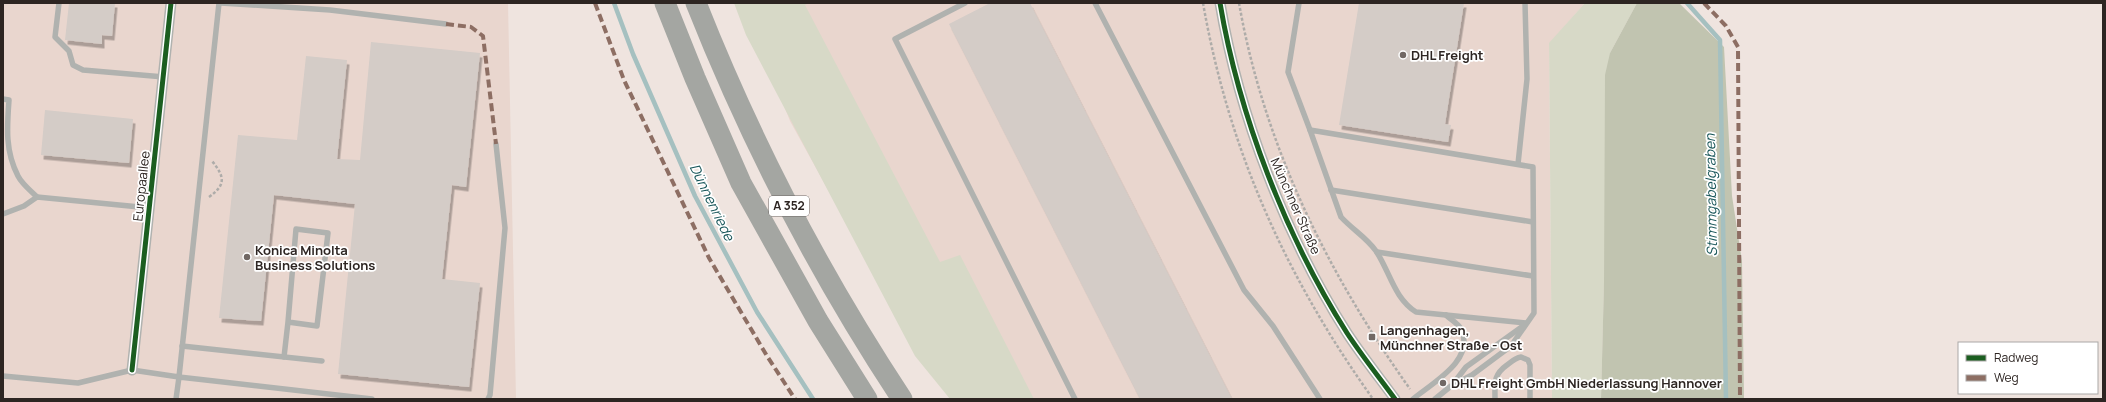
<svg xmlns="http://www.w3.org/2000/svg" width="2106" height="402" font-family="Manrope,sans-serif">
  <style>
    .built { fill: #e9d6ce }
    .green { fill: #d7d9c7 }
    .forest { fill: #c1c4b0 }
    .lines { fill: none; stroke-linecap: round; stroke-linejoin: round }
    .stream { stroke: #a5c0c0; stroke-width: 4.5 }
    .building { fill: #d4ccc7; filter: url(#shadow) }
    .path { stroke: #aeaca9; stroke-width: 2.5; stroke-dasharray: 3 2; stroke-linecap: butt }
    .service { stroke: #b0b2af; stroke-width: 5.5 }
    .minor { stroke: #b0b2af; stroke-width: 11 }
    .motorway { stroke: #a4a6a2; stroke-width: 21 }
    .quiet { stroke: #8d6e63; stroke-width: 4; stroke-dasharray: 8 4; stroke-linecap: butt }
    .cycleway-casing { stroke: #fff; stroke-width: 8 }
    .cycleway { stroke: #1b5e20; stroke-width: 5 }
    .poi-dot { fill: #716864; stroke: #fff; stroke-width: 1.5 }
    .labels { text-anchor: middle; stroke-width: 3.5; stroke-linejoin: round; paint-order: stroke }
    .shield { fill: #fff; stroke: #6c6664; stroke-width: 1 }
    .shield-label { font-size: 12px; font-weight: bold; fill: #2d2522 }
    .poi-label { font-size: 13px; font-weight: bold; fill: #2d2522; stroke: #fff; text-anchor: start }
    .street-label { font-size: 13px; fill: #2d2522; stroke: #fff }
    .water-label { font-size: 14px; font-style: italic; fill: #185659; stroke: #fff }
  </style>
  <defs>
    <filter id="shadow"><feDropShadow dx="2.5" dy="4.5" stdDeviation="0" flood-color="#0004"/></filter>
  </defs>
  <rect width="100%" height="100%" fill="#efe4df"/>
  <g class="built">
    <path d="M3,3H508L516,399H3Z"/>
    <path d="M744,3H1585L1549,44L1552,399H954L916,349L790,121Z"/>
  </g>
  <g class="green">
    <path d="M734,3H809L805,5L940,262L960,255L1034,399H950L915,356L746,35Z"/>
    <path d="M1585,3H1637L1610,53L1601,399H1552L1549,43Z"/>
  </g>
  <path class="forest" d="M1637,3H1679L1724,47L1732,196L1742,261L1744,399H1601L1604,282L1605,75L1610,53Z"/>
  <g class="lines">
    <g class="stream">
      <path d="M614,3L633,54L695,196L757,312L813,399"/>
      <path d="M1687,3L1720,40L1726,399"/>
    </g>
  </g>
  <g class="building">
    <path d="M69,3H115L112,36L102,35V44L65,40Z"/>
    <path d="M990,3H1030L1232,399H1140L949,24Z"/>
    <path d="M1359,3H1464L1445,124L1451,125L1448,142L1339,125Z"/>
    <path d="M371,42L480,53L466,187L452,185L442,279L480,283L469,387L338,374L355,204L274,195L261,321L219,318L238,135L297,140L306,56L347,60L337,159L360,160Z"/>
    <path d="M45,110L133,119L129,163L41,155Z"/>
  </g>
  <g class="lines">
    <g class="path">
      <path d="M1203,3C1229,151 1286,277 1373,399"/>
      <path d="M1239,3C1264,145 1327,272 1410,389"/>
      <path d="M209,197C226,185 225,177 212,161"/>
    </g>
    <g class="service">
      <path d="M59,3L55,37L69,51L73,65L83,70L164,77"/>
      <path d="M221,3L330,10L446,24"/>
      <path d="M965,3L895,39L1075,399"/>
      <path d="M1095,3L1244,290L1273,326L1320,399"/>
      <path d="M1299,3L1288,72L1310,130"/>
      <path d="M3,99L9,100C7,127 5,151 18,176C22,184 31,191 37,197"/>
      <path d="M1518,164L1527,79L1525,3"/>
      <path d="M1331,190L1533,222"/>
      <path d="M3,214L24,206L37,197L150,208"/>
      <path d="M1377,252L1533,276"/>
      <path d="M182,346L322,361"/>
      <path d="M284,357L288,322L317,326L328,233L296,229L288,322"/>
      <path d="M3,376L78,383L132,370L179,377L219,3"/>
      <path d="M1453,384L1466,367L1523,326"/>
      <path d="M176,399L179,377L372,399"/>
      <path d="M488,399L490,395L505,228L496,144"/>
      <path d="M1413,399C1432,383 1476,360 1461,329C1459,324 1450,319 1446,315"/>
      <path d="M1435,399L1451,386L1472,375L1511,346L1534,313L1533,167L1310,130L1341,217C1353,230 1366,237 1376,251C1390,272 1394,298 1416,312L1526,323"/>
      <path d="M1495,399C1495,383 1493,375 1507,365C1511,362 1515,358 1521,357L1528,360L1530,365V399"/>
    </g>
    <g class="minor">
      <path d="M1220,3C1239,116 1286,237 1347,333C1362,356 1379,377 1395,399"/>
      <path d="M132,370L171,3"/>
    </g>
    <g class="motorway">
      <path d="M665,3L695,78L741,183L818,321L867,399"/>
      <path d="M696,3C751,142 820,275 902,399"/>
    </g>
    <g class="quiet">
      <path d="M595,3L624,80L709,258L767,356L795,399"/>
      <path d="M1704,3L1726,26L1738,47L1740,399"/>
      <path d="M446,24L471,27L483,36L496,144"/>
    </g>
    <g class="cycleway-casing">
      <g id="cycleway">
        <path d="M1220,3C1239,116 1286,237 1347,333C1362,356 1379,377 1395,399"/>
        <path d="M132,370L171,3"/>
      </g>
    </g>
    <use href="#cycleway" class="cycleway"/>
  </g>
  <g class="poi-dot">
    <circle cx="1403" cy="55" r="4"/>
    <circle cx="247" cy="257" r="4"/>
    <rect x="1368" y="333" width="8" height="8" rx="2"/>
    <circle cx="1443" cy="383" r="4"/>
  </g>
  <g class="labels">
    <rect class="shield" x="769" y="196" width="40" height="20" rx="3"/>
    <g class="shield-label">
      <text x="789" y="210">A 352</text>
    </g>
    <g class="poi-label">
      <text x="1411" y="60">DHL Freight</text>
      <text x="255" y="255">Konica Minolta<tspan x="255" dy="15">Business Solutions</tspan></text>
      <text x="1380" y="335">Langenhagen,<tspan x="1380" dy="15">Münchner Straße - Ost</tspan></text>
      <text x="1451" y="388">DHL Freight GmbH Niederlassung Hannover</text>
    </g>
    <g class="street-label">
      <text transform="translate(141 186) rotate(-84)" y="5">Europaallee</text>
      <text transform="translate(1296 206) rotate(66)" y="5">Münchner Straße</text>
    </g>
    <g class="water-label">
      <text transform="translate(1711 195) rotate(-91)" y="5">Stimmgabelgraben</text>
      <text transform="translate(712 202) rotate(64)" y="5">Dünnenriede</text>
    </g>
  </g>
  <rect width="2106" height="402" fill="none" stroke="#2d2522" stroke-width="8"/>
  <rect x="1958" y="342" width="140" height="52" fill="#ffffff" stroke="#aba8a7"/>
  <rect x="1966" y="355" width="20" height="6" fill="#1b5e20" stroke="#aba8a7"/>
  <text x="1994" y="362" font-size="12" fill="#2d2522">Radweg</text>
  <rect x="1966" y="375" width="20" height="6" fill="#8d6e63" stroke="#aba8a7"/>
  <text x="1994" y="382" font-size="12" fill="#2d2522">Weg</text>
</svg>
